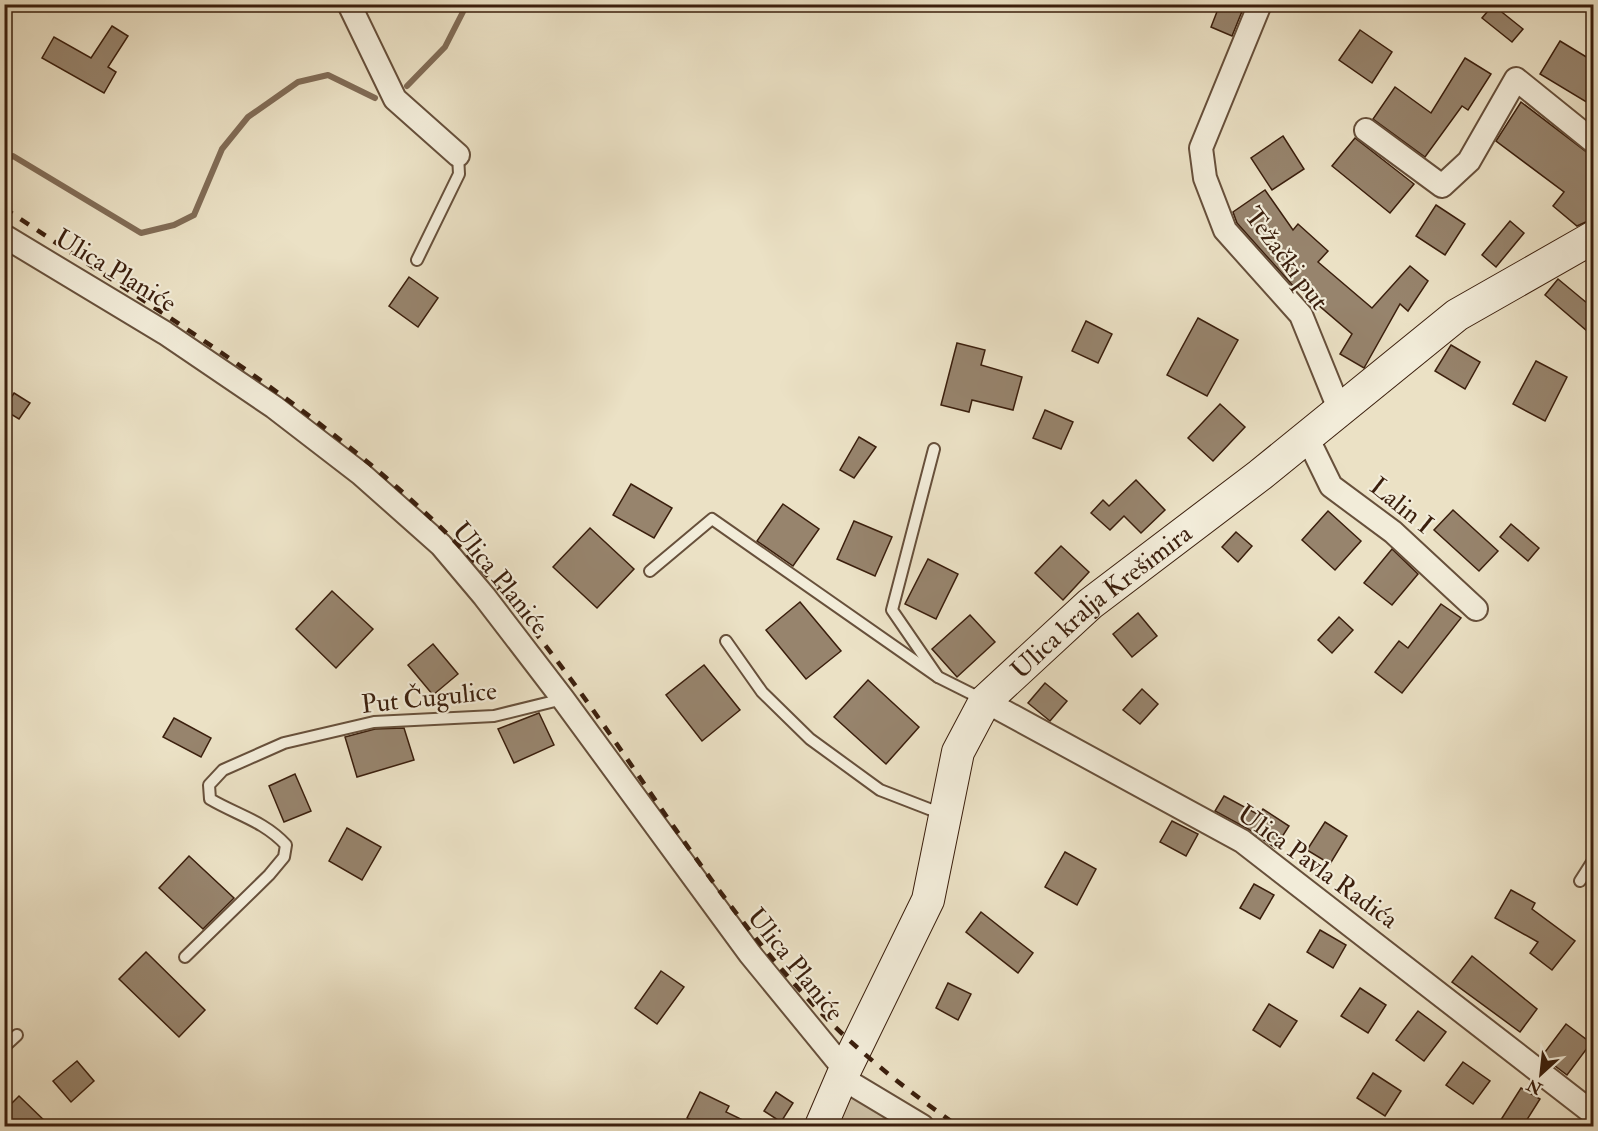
<svg xmlns="http://www.w3.org/2000/svg" width="1598" height="1131" font-family="'IM FELL Double Pica',serif">
  <style>
    .green { fill: #cdc0a6; stroke: #84705a; stroke-width: 1.5 }
    .lines { fill: none; stroke-linecap: round; stroke-linejoin: round }
    .stream { stroke: #816c56; stroke-width: 6 }
    .building { fill: #97846d; stroke: #3b1f0d; stroke-width: 1.5 }
    .lane-casing { stroke: #67503b; stroke-width: 14 }
    .street-casing { stroke: #67503b; stroke-width: 26 }
    .secondary-casing { stroke: #3b1f0d; stroke-width: 34 }
    .lane { stroke: #f2ecd9; stroke-width: 10 }
    .street { stroke: #f2ecd9; stroke-width: 22 }
    .secondary { stroke: #f2ecd9; stroke-width: 32 }
    .rail { stroke: #3b1f0d; stroke-width: 4.5; stroke-dasharray: 10 10; stroke-linecap: butt }
    .labels { text-anchor: middle; stroke-width: 4.5; stroke-linejoin: round; paint-order: stroke }
    .street-label { font-size: 26px; fill: #3b1f0d; stroke: #f2ecd9 }
  </style>
  <rect width="100%" height="100%" fill="#ebe1c5"/>
  <filter id="stains"><feTurbulence type="fractalNoise" baseFrequency=".00333" numOctaves="4"/><feColorMatrix values="0 0 0 0 .2 0 0 0 0 .09 0 0 0 0 .02 0 0 0 .5 -.17"/></filter>
  <radialGradient id="worn" r=".72"><stop offset=".6" stop-color="#630" stop-opacity="0"/><stop offset="1" stop-color="#630" stop-opacity=".3"/></radialGradient>
  <path class="green" d="M847,1094L908,1126H834Z"/>
  <g class="lines">
    <g class="stream">
      <path d="M407,86L445,47L467,4"/>
      <path d="M4,160L13,156L141,233L174,225L194,215L222,149L248,117L298,82L328,75L375,98"/>
    </g>
  </g>
  <g class="building">
    <path d="M1220,4H1245L1232,36L1211,27Z"/>
    <path d="M1493,5L1523,29L1512,42L1482,18Z"/>
    <path d="M112,26L128,36L108,67L116,72L104,93L42,58L54,37L91,58Z"/>
    <path d="M1360,30L1392,52L1372,83L1339,60Z"/>
    <path d="M1560,41L1593,61V106L1540,74Z"/>
    <path d="M1465,58L1491,74L1468,110L1462,106L1425,157L1373,119L1395,87L1431,113Z"/>
    <path d="M1521,102L1593,157V213L1588,221L1577,226L1553,206L1564,192L1496,141Z"/>
    <path d="M1283,136L1304,169L1272,190L1251,158Z"/>
    <path d="M1355,138L1414,184L1390,213L1332,166Z"/>
    <path d="M1265,190L1293,230L1298,224L1328,251L1318,262L1372,308L1410,266L1428,281L1408,311L1400,304L1364,368L1340,354L1352,334L1297,287L1295,288L1237,223L1233,212Z"/>
    <path d="M1436,205L1465,224L1445,255L1416,236Z"/>
    <path d="M1510,221L1524,233L1496,267L1482,255Z"/>
    <path d="M409,277L438,298L418,327L389,306Z"/>
    <path d="M1558,279L1593,308V336L1545,295Z"/>
    <path d="M1198,318L1238,340L1207,396L1167,375Z"/>
    <path d="M1086,321L1112,334L1098,363L1072,351Z"/>
    <path d="M957,343L985,350L981,365L1022,377L1013,410L972,400L969,412L941,405Z"/>
    <path d="M1451,345L1480,362L1465,389L1435,371Z"/>
    <path d="M1536,361L1567,377L1545,421L1513,404Z"/>
    <path d="M14,393L30,403L19,419L4,410Z"/>
    <path d="M1220,404L1245,427L1213,461L1188,438Z"/>
    <path d="M1045,410L1073,422L1061,449L1033,438Z"/>
    <path d="M859,437L876,447L854,478L840,470Z"/>
    <path d="M1136,480L1165,510L1141,533L1124,516L1110,530L1091,513L1103,500L1109,506Z"/>
    <path d="M631,484L672,508L654,538L613,515Z"/>
    <path d="M783,504L819,529L793,566L757,541Z"/>
    <path d="M1453,510L1498,551L1479,571L1434,530Z"/>
    <path d="M1328,511L1361,541L1335,570L1302,540Z"/>
    <path d="M854,521L892,537L875,576L837,559Z"/>
    <path d="M1511,524L1539,548L1528,561L1500,537Z"/>
    <path d="M590,528L634,569L597,608L553,567Z"/>
    <path d="M1236,532L1252,546L1238,562L1222,547Z"/>
    <path d="M1061,546L1089,572L1063,600L1035,573Z"/>
    <path d="M1392,549L1418,574L1392,605L1364,583Z"/>
    <path d="M928,559L958,574L936,619L905,604Z"/>
    <path d="M332,591L373,629L336,668L296,629Z"/>
    <path d="M800,602L841,651L806,679L766,630Z"/>
    <path d="M1441,604L1461,618L1402,693L1375,672L1399,641L1408,648Z"/>
    <path d="M1138,613L1157,636L1132,657L1113,634Z"/>
    <path d="M970,615L995,642L957,677L932,649Z"/>
    <path d="M1339,617L1353,630L1332,653L1318,640Z"/>
    <path d="M433,644L458,674L433,695L408,665Z"/>
    <path d="M704,665L740,710L702,741L666,695Z"/>
    <path d="M868,680L919,727L886,764L834,717Z"/>
    <path d="M1045,683L1067,701L1050,721L1028,703Z"/>
    <path d="M1142,689L1158,704L1140,724L1123,710Z"/>
    <path d="M539,713L554,745L514,763L498,729Z"/>
    <path d="M174,718L211,738L201,757L163,737Z"/>
    <path d="M404,728L414,760L357,777L345,737L375,729Z"/>
    <path d="M295,774L311,811L284,822L269,786Z"/>
    <path d="M1224,796L1259,815L1263,809L1289,826L1275,848L1248,829L1215,811Z"/>
    <path d="M1172,821L1198,834L1186,856L1160,842Z"/>
    <path d="M1325,822L1347,836L1330,864L1307,850Z"/>
    <path d="M347,828L381,847L362,880L329,861Z"/>
    <path d="M1065,852L1096,869L1077,905L1045,887Z"/>
    <path d="M189,856L234,898L203,929L159,888Z"/>
    <path d="M1254,884L1274,895L1260,919L1240,908Z"/>
    <path d="M1511,890L1535,903L1532,909L1575,941L1552,970L1530,953L1538,942L1495,918Z"/>
    <path d="M981,912L1033,953L1018,973L966,932Z"/>
    <path d="M1320,930L1346,945L1333,968L1307,952Z"/>
    <path d="M146,952L205,1010L179,1037L119,979Z"/>
    <path d="M1472,956L1537,1009L1520,1032L1452,982Z"/>
    <path d="M661,971L684,987L657,1024L635,1008Z"/>
    <path d="M948,983L971,994L958,1020L936,1008Z"/>
    <path d="M1360,988L1386,1005L1368,1033L1341,1016Z"/>
    <path d="M1269,1004L1297,1021L1280,1047L1253,1030Z"/>
    <path d="M1418,1011L1446,1032L1424,1061L1396,1040Z"/>
    <path d="M1566,1024L1591,1043L1567,1075L1542,1056Z"/>
    <path d="M77,1061L94,1081L71,1102L53,1081Z"/>
    <path d="M1463,1062L1490,1081L1473,1104L1446,1085Z"/>
    <path d="M1373,1073L1401,1091L1385,1116L1357,1098Z"/>
    <path d="M1521,1088L1540,1099L1523,1126H1497Z"/>
    <path d="M700,1092L729,1106L726,1112L755,1126H704L687,1118Z"/>
    <path d="M776,1092L793,1103L781,1122L764,1111Z"/>
    <path d="M19,1096L50,1126H4V1111Z"/>
  </g>
  <g class="lines">
    <g class="lane-casing">
      <g id="lane">
        <path d="M417,260L459,174L458,155"/>
        <path d="M934,449L892,610L938,677L982,699"/>
        <path d="M650,571L712,519L938,677"/>
        <path d="M726,641L762,692L810,739L880,790L942,814"/>
        <path d="M1580,881L1594,859"/>
        <path d="M185,957L269,875L284,857L286,845C264,821 237,815 210,799L209,785L223,770L284,743L374,722L494,716L563,699"/>
        <path d="M4,1047L17,1035"/>
      </g>
    </g>
    <g class="street-casing">
      <g id="street">
        <path d="M349,4L395,99L458,155"/>
        <path d="M1260,4L1201,148L1205,178L1225,230L1301,315L1340,411"/>
        <path d="M1366,130L1442,186L1469,161L1516,79L1594,142"/>
        <path d="M4,236L165,333L274,407L361,474L441,545L484,596L563,699L750,954L845,1070"/>
        <path d="M1306,435L1331,486L1393,532L1476,609"/>
        <path d="M985,701L1242,841L1594,1114"/>
        <path d="M842,1078L922,1126"/>
      </g>
    </g>
    <g class="secondary-casing">
      <g id="secondary">
        <path id="s1" d="M821,1126L845,1070L928,900L958,752L985,701L1090,604L1260,475L1457,315L1594,237"/>
      </g>
    </g>
    <use href="#lane" class="lane"/>
    <use href="#street" class="street"/>
    <use href="#secondary" class="secondary"/>
    <path class="rail" d="M4,208C180,327 368,435 507,598C616,726 695,878 810,1001C854,1049 905,1089 958,1126"/>
  </g>
  <g class="labels">
    <g class="street-label">
      <text transform="translate(1287 258) rotate(53)" y="9">Težački put</text>
      <text transform="translate(116 270) rotate(31)" y="9">Ulica Planiće</text>
      <text transform="translate(1402 505) rotate(39)" y="9">Lalin I</text>
      <text transform="translate(501 578) rotate(51)" y="9">Ulica Planiće</text>
      <text dy="9" stroke="none"><textPath href="#s1" startOffset="612">Ulica kralja Krešimira</textPath></text>
      <text transform="translate(429 697) rotate(-6)" y="9">Put Čugulice</text>
      <text transform="translate(1318 866) rotate(36)" y="9">Ulica Pavla Radića</text>
      <text transform="translate(796 964) rotate(51)" y="9">Ulica Planiće</text>
    </g>
  </g>
  <rect width="1598" height="1131" fill="none" stroke="#ebe1c5" stroke-width="24"/>
  <rect x="6" y="6" width="1586" height="1119" fill="none" stroke="#3b1f0d" stroke-width="3"/>
  <rect x="12" y="12" width="1574" height="1107" fill="none" stroke="#3b1f0d" stroke-width="1.5"/>
  <g transform="translate(1541 1074) rotate(207)" stroke="#f2ecd9" stroke-width="4.5" paint-order="stroke">
  <path d="M0-4.5L10 22L0 15L-10 22Z" fill="#3b1f0d"/>
  <text y="-9" font-size="16" font-weight="bold" text-anchor="middle" fill="#3b1f0d">N</text>
  </g>
  <rect width="100%" height="100%" filter="url(#stains)"/>
  <rect width="100%" height="100%" fill="url(#worn)"/>
</svg>
